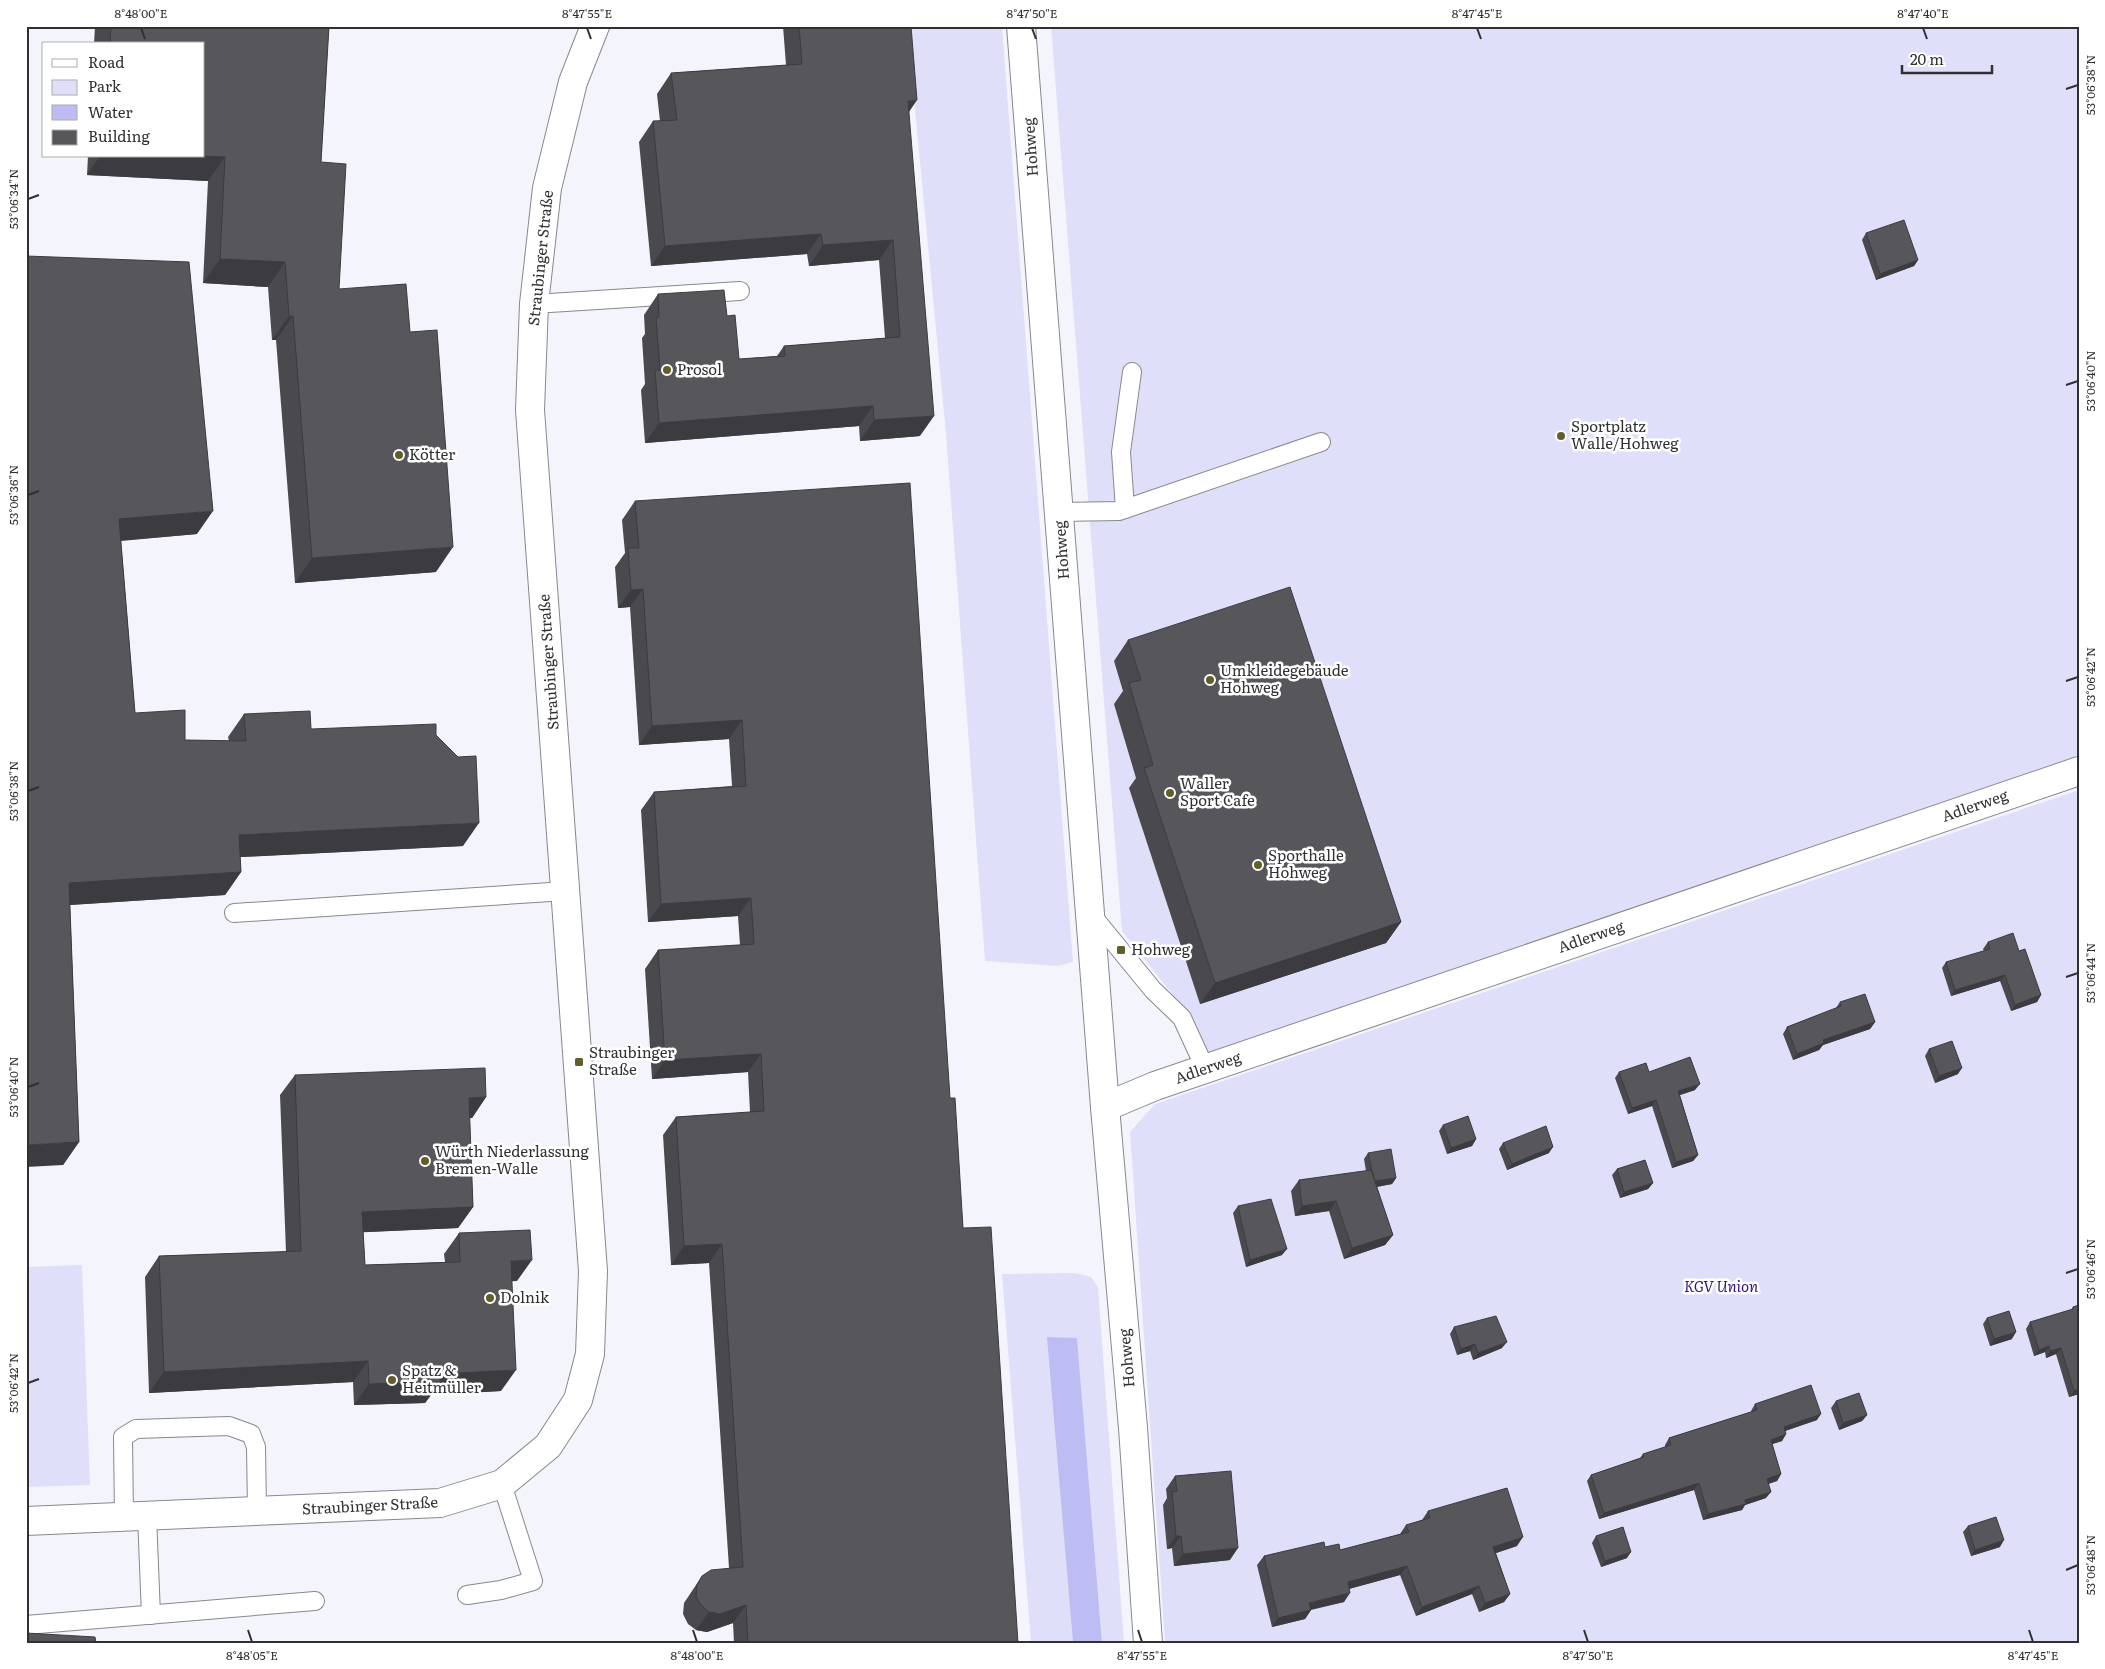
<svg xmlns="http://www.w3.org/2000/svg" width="2105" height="1669" font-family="Literata,serif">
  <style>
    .green { fill: #dfdffa }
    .water { fill: #bdbcf3 }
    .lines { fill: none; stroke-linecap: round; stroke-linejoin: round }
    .lane-casing { stroke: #87888e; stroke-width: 20 }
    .street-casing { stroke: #87888e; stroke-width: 30 }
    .lane { stroke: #fff; stroke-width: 18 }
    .street { stroke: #fff; stroke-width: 28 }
    .wall { fill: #4a4a4e }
    .shaded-wall { fill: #3c3c40 }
    .building { fill: #56565b; stroke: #3c3c40 }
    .ticks { fill: none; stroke: #303033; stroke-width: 2 }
    .poi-dot { fill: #625e2b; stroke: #fff; stroke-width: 2 }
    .labels { text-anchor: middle; stroke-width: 5; stroke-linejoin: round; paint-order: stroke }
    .street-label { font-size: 15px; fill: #303033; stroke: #fff }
    .poi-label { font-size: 15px; fill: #303033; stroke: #fff; text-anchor: start }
    .park-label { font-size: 15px; font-style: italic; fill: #30157b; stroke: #fff }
    .neatline { fill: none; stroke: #303033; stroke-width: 2 }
    .ticks-label { font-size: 12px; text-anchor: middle; fill: #303033 }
  </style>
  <rect width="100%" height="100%" fill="#f4f5fc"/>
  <g class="green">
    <path d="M907,26H1002L1073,962L1058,966L985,961L946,434Z"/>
    <path d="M1051,26H2079V755L1207,1055L1191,1018L1122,931Z"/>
    <path d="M2079,790V1643H1165L1130,1132L1155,1104Z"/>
    <path d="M82,1265L90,1485L26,1487V1267Z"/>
    <path d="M1075,1273L1091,1277L1098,1287L1124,1643H1102L1077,1339L1048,1337L1073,1643H1031L1002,1274Z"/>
  </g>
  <path class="water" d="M1047,1337L1077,1338L1102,1643H1073Z"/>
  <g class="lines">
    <g class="lane-casing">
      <g id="lane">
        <path d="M534,304L740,291"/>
        <path d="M1125,509L1121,452L1132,372"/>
        <path d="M1059,512L1119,511L1321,442"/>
        <path d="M234,913L566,891"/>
        <path d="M1090,913L1153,990L1182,1018L1205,1068"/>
        <path d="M147,1516L151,1615"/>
        <path d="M124,1517L123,1437L136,1429L229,1426L251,1434L256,1447L257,1511"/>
        <path d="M467,1595L501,1590L533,1581L502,1484"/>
        <path d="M26,1625L315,1601"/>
      </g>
    </g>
    <g class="street-casing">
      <g id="street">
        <path d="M1021,26L1105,1107L1133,1428L1148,1643"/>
        <path d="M1105,1107L1155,1086L2079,771"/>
        <path d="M26,1521L440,1503L502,1484L548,1446L578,1400L590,1354L593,1271L530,410L534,304L547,188L573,82L595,26"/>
      </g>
    </g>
    <use href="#lane" class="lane"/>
    <use href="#street" class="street"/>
  </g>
  <g class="wall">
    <path d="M95,26H329L321,162L339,289L410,332L436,572L295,583L276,340H272L268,287L203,283L208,181L87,175L88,156H204V44H94Z"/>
    <path d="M783,26H911L909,111L920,436L860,441L859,426L645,443L641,390L645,384L642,338L645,334L644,315L658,294L727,316L739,359L777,356L784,346L885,338L879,260L809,266L807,254L651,266L639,142L653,121H660L657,94L671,73L786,65Z"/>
    <path d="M1866,233L1918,260L1914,266L1876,280L1862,240Z"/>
    <path d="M26,256L197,534L121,541L135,713L185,740L229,741L228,737L244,714L311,729L436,735L463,846L240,857L241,872L225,895L70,905L79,1142L63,1165Z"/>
    <path d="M635,501L950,1098L963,1228L1018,1643H734L733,1623L707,1632L696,1630L688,1624L683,1614L684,1603L702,1576L729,1568L709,1263L671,1265L663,1135L676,1117L750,1112L748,1072L652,1079L645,969L658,950L740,945L738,916L648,922L641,810L654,792L732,786L729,739L639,745L630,607L618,608L615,567L625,553L622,520Z"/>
    <path d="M1128,640L1401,922L1386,943L1200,1004L1129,788L1136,778L1114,704L1123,691L1114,661Z"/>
    <path d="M1988,942L2019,951L2041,995L2037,1002L2011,1011L2000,981L1951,996L1942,968L1946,962L1984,951L1983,949Z"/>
    <path d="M1840,1002L1875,1022L1870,1029L1823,1045L1819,1050L1793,1060L1783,1034L1787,1027L1836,1008Z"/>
    <path d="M1929,1049L1958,1074L1935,1083L1925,1056Z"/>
    <path d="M1619,1072H1649L1695,1090L1680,1095L1698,1155L1693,1161L1672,1168L1652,1106L1628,1114L1615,1078Z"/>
    <path d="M295,1075L486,1097L472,1118H469L473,1207L458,1228L363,1232L365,1265L445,1262L444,1254L459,1233L517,1281H512L501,1391L431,1395L425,1403L354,1405L353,1382L149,1393L145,1277L159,1256L286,1252L280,1095Z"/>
    <path d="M1443,1125L1476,1139L1472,1146L1447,1154L1439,1131Z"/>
    <path d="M1503,1143L1549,1153L1507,1170L1499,1149Z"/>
    <path d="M1368,1153L1396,1178L1392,1184L1377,1187L1393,1235L1385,1245L1344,1259L1329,1211L1295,1216L1291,1191L1299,1180L1366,1171L1364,1159Z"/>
    <path d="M1617,1169L1653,1183L1648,1189L1620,1198L1612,1175Z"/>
    <path d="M1238,1206L1282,1255L1246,1267L1233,1213Z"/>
    <path d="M2079,1305V1394L2069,1397L2056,1354L2046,1358L2045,1352L2034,1356L2026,1329L2030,1322L2071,1310L2073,1307Z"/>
    <path d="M1987,1318L2012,1339L1990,1346L1983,1324Z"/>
    <path d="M1454,1327L1502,1348L1473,1360L1470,1351L1457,1355L1450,1334Z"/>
    <path d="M1836,1401L1867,1415L1862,1421L1839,1430L1831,1408Z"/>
    <path d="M1755,1404L1817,1420L1785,1431L1786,1434L1782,1441L1772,1444L1781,1474L1777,1481L1768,1484L1766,1498L1745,1505L1742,1510L1703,1520L1694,1490L1599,1519L1587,1481L1591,1475L1640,1458L1643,1454L1665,1447V1445L1669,1438L1751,1412V1411Z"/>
    <path d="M1175,1476L1230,1560L1174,1566L1172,1548L1167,1549L1163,1505L1167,1498L1166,1489Z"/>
    <path d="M1428,1511L1517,1546L1496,1553L1510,1594L1504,1602L1479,1612L1472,1594L1416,1616L1400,1575L1349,1589L1344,1602L1311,1610L1305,1619L1272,1627L1257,1565L1264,1556L1325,1547L1340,1550L1400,1534L1406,1525L1422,1520Z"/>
    <path d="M1968,1526L2000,1547L1971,1556L1963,1532Z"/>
    <path d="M1596,1536L1627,1558L1601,1567L1592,1543Z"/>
  </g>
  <g class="shaded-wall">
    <path d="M917,100L903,121L908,101Z"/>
    <path d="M100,156H204L225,157L208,181L87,175Z"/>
    <path d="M821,234L807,254L651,266L665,246Z"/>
    <path d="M893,240L879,260L809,266L823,245Z"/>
    <path d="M220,259L285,262L268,287L203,283Z"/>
    <path d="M1918,260L1914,266L1876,280L1880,274Z"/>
    <path d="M289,316H293L276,340H272Z"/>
    <path d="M873,406L859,426L645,443L659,423Z"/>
    <path d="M934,416L920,436L860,441L874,420Z"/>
    <path d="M213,511L197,534L103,542L119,519Z"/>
    <path d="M453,547L436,572L295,583L312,558Z"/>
    <path d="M643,589L630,607L618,608L631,590Z"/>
    <path d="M742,720L729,739L639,745L652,726Z"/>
    <path d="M479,823L463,846L223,858L239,835Z"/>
    <path d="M241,872L225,895L53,906L69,883Z"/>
    <path d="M751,898L738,916L648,922L661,904Z"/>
    <path d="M1401,922L1386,943L1200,1004L1215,983Z"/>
    <path d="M2005,975L2000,981L1951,996L1955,990Z"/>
    <path d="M2041,995L2037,1002L2011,1011L2015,1005Z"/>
    <path d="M1875,1022L1870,1029L1823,1045L1819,1050L1793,1060L1797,1054L1823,1040Z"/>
    <path d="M761,1054L748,1072L652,1079L665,1060Z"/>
    <path d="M1962,1068L1958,1074L1935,1083L1939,1076Z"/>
    <path d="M1700,1084L1695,1090L1674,1097L1678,1091Z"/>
    <path d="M486,1097L472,1118L454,1119L469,1098Z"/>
    <path d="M1656,1100L1652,1106L1628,1114L1632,1108Z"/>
    <path d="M1476,1139L1472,1146L1447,1154L1451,1148Z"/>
    <path d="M79,1142L63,1165L26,1167V1145Z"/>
    <path d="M1553,1147L1549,1153L1507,1170L1512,1164Z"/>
    <path d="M1698,1155L1693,1161L1672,1168L1676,1162Z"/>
    <path d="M1396,1178L1392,1184L1369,1188L1373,1182Z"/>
    <path d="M1653,1183L1648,1189L1620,1198L1624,1192Z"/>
    <path d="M1336,1201L1329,1211L1295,1216L1302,1206Z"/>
    <path d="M473,1207L458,1228L347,1233L362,1212Z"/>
    <path d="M1393,1235L1385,1245L1344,1259L1352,1248Z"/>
    <path d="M722,1244L709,1263L671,1265L684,1246Z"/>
    <path d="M1287,1249L1282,1255L1246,1267L1250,1260Z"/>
    <path d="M532,1260L517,1281L496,1282L511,1261Z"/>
    <path d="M2016,1332L2012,1339L1990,1346L1994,1339Z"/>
    <path d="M1507,1342L1502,1348L1473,1360L1478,1353Z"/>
    <path d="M1475,1344L1470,1351L1457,1355L1461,1349Z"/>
    <path d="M2049,1346L2045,1352L2034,1356L2039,1350Z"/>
    <path d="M2061,1348L2056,1354L2046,1358L2050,1351Z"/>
    <path d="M368,1361L353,1382L149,1393L164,1372Z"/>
    <path d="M516,1370L501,1391L431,1395L425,1403L354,1405L369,1384L440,1374Z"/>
    <path d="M2079,1389V1394L2069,1397L2074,1391Z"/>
    <path d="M1821,1414L1817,1420L1779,1433L1784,1427Z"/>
    <path d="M1867,1415L1862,1421L1839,1430L1843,1423Z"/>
    <path d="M1786,1434L1782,1441L1766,1446L1771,1440Z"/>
    <path d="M1781,1474L1777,1481L1762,1486L1767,1479Z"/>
    <path d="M1699,1483L1694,1490L1599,1519L1604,1513Z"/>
    <path d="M1771,1492L1766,1498L1745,1505L1742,1510L1703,1520L1708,1514L1745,1500Z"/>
    <path d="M1176,1536H1181L1172,1548L1167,1549Z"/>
    <path d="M1523,1537L1517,1546L1487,1556L1493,1547Z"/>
    <path d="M2004,1540L2000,1547L1971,1556L1975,1550Z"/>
    <path d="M1238,1548L1230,1560L1174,1566L1183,1554Z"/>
    <path d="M1631,1552L1627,1558L1601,1567L1605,1561Z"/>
    <path d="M1407,1566L1400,1575L1341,1591L1348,1582Z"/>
    <path d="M1479,1586L1472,1594L1416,1616L1422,1607Z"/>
    <path d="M1350,1593L1344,1602L1303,1611L1309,1603Z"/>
    <path d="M1510,1594L1504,1602L1479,1612L1485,1603Z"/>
    <path d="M746,1605L733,1623L707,1632L696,1630L709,1612Z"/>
    <path d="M1311,1610L1305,1619L1272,1627L1278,1618Z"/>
  </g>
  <g class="building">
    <path d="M111,26H329L321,162L346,164L339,289L406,284L410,332L437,330L453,547L312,558L293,316H289L285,262L220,259L225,157L204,156V44H110Z"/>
    <path d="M799,26H911L917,100L908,101L934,416L874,420L873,406L659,423L655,370H660L656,318L659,317L658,294L724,290L727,316L735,315L739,359L785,356L784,346L900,337L893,240L823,245L821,234L665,246L653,121L677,120L671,73L802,64Z"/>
    <path d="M1904,220L1918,260L1880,274L1866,233Z"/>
    <path d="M26,256L189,262L213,511L119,519L135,713L185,710V740L246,741L244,714L310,711L311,729L436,724V735L458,757L476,756L479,823L239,835L241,872L69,883L79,1142L26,1145Z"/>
    <path d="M910,483L950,1098H955L963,1228L991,1227L1018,1643H748L746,1605L720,1614L709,1612L701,1605L696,1596L697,1585L702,1576L711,1570L743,1567L722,1244L684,1246L676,1117L764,1111L761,1054L665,1060L658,950L754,944L751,898L661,904L654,792L746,786L742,720L652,726L643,589L631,590L628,548H639L635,501Z"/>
    <path d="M1290,587L1401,922L1215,983L1144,768L1153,765L1129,683L1141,680L1128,640Z"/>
    <path d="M2013,933L2019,951L2025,949L2041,995L2015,1005L2005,975L1955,990L1946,962L1990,949L1988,942Z"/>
    <path d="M1865,994L1875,1022L1823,1040L1824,1043L1797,1054L1787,1027L1841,1006L1840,1002Z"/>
    <path d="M1952,1041L1962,1068L1939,1076L1929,1049Z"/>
    <path d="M1690,1057L1700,1084L1678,1091L1698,1155L1676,1162L1656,1100L1632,1108L1619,1072L1646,1063L1649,1072Z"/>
    <path d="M485,1068L486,1097L469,1098L473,1207L362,1212L365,1265L460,1262L459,1233L530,1230L532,1260L511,1261L516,1370L440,1374V1382L369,1384L368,1361L164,1372L159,1256L301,1251L295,1075Z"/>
    <path d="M1468,1116L1476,1139L1451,1148L1443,1125Z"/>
    <path d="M1546,1126L1553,1147L1512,1164L1503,1143Z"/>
    <path d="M1391,1149L1396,1178L1375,1181L1372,1171L1368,1153Z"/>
    <path d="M1645,1160L1653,1183L1624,1192L1617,1169Z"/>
    <path d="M1371,1170L1393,1235L1352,1248L1336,1201L1302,1206L1299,1180Z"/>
    <path d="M1271,1199L1287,1249L1250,1260L1238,1206Z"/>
    <path d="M2079,1305V1389L2074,1391L2061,1348L2050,1351L2049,1346L2039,1350L2030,1322L2073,1309V1307Z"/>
    <path d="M2009,1311L2016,1332L1994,1339L1987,1318Z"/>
    <path d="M1496,1316L1507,1342L1478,1353L1475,1344L1461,1349L1454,1327Z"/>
    <path d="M1811,1385L1821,1414L1784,1427L1786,1434L1771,1440L1781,1474L1767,1479L1771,1492L1745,1500L1746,1504L1708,1514L1699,1483L1604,1513L1591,1475L1644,1457L1643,1454L1671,1445L1669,1438L1757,1410L1755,1404Z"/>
    <path d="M1859,1393L1867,1415L1843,1423L1836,1401Z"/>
    <path d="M1231,1471L1238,1548L1183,1554L1181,1536H1176L1172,1492L1177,1491L1175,1476Z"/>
    <path d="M1507,1488L1523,1537L1493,1547L1510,1594L1485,1603L1479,1586L1422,1607L1407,1566L1348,1582L1350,1593L1309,1603L1311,1610L1278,1618L1264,1556L1324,1542L1325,1547L1339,1544L1340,1550L1409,1532L1406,1525L1430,1518L1428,1511Z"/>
    <path d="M1996,1517L2004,1540L1975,1550L1968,1526Z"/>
    <path d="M1623,1527L1631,1552L1605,1561L1596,1536Z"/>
    <path d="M26,1633L95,1637L96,1643H26Z"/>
  </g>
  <path class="ticks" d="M141,28L145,39M587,28L591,39M1032,28L1036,39M1477,28L1481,39M1923,28L1927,39M2066,89L2078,85M28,199L39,195M2066,385L2078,381M28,495L39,491M2066,681L2078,677M28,791L39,787M2066,977L2078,973M28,1087L39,1083M2066,1273L2078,1269M28,1383L39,1379M2066,1570L2078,1565M248,1630L252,1642M693,1630L697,1642M1138,1630L1142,1642M1584,1630L1588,1642M2029,1630L2033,1642"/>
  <g class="poi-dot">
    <circle cx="667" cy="370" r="5"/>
    <circle cx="1561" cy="436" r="5"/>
    <circle cx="399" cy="455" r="5"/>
    <circle cx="1210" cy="680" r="5"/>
    <circle cx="1170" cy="793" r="5"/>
    <circle cx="1258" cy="865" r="5"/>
    <rect x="1116" y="945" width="10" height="10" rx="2.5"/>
    <rect x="574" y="1057" width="10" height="10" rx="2.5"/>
    <circle cx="425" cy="1161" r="5"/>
    <circle cx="490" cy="1298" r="5"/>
    <circle cx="392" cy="1380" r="5"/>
  </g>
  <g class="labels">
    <g class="street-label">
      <text transform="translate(1031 147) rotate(-94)" y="5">Hohweg</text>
      <text transform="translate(541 258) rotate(-84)" y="5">Straubinger Straße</text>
      <text transform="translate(1062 550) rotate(-94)" y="5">Hohweg</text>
      <text transform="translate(549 662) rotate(-94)" y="5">Straubinger Straße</text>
      <text transform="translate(1975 806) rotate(-19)" y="5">Adlerweg</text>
      <text transform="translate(1591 937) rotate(-19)" y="5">Adlerweg</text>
      <text transform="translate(1208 1068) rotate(-19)" y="5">Adlerweg</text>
      <text transform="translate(1127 1358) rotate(-95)" y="5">Hohweg</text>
      <text transform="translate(370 1506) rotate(-3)" y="5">Straubinger Straße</text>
    </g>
    <g class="poi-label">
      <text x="677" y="375">Prosol</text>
      <text x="1571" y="432">Sportplatz<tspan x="1571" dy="17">Walle/Hohweg</tspan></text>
      <text x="409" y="460">Kötter</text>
      <text x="1220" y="676">Umkleidegebäude<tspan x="1220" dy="17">Hohweg</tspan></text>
      <text x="1180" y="789">Waller<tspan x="1180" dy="17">Sport Cafe</tspan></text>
      <text x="1268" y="861">Sporthalle<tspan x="1268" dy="17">Hohweg</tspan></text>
      <text x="1131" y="955">Hohweg</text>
      <text x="589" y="1058">Straubinger<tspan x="589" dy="17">Straße</tspan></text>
      <text x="435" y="1157">Würth Niederlassung<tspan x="435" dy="17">Bremen-Walle</tspan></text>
      <text x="500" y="1303">Dolnik</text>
      <text x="402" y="1376">Spatz &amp;<tspan x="402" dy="17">Heitmüller</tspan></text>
    </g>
    <g class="park-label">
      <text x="1721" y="1292">KGV Union</text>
    </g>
  </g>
  <rect width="2105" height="1669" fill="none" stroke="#ffffff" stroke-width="55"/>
  <rect x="42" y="42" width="162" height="115" fill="#ffffff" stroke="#acacad"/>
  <rect x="52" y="59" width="25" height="8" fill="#ffffff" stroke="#acacad"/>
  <text x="88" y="68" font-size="15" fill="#303033">Road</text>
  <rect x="52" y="80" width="25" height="15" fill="#dfdffa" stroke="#acacad"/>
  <text x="88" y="92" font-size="15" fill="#303033">Park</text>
  <rect x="52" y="105" width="25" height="15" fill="#bdbcf3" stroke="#acacad"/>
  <text x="88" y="118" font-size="15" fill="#303033">Water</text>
  <rect x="52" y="130" width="25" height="15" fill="#56565b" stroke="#acacad"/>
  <text x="88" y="142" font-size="15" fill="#303033">Building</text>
  <path d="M1902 65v8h90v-8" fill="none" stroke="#303033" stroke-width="2.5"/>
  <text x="1910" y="65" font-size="15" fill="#303033" stroke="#ffffff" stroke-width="4" paint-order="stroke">20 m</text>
  <rect x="28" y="28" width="2050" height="1614" class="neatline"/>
  <g class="ticks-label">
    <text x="141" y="18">8°48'00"E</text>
    <text x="587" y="18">8°47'55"E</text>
    <text x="1032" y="18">8°47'50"E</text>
    <text x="1477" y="18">8°47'45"E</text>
    <text x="1923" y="18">8°47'40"E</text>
    <text transform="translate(2091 85) rotate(-90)" y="4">53°06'38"N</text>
    <text transform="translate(14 199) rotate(-90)" y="4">53°06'34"N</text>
    <text transform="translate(2091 381) rotate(-90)" y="4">53°06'40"N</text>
    <text transform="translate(14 495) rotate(-90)" y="4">53°06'36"N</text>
    <text transform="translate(2091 677) rotate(-90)" y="4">53°06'42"N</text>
    <text transform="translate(14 791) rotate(-90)" y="4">53°06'38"N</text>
    <text transform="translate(2091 973) rotate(-90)" y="4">53°06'44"N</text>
    <text transform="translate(14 1087) rotate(-90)" y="4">53°06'40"N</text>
    <text transform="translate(2091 1269) rotate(-90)" y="4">53°06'46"N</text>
    <text transform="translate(14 1383) rotate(-90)" y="4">53°06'42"N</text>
    <text transform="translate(2091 1565) rotate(-90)" y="4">53°06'48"N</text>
    <text x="252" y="1660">8°48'05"E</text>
    <text x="697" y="1660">8°48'00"E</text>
    <text x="1142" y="1660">8°47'55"E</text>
    <text x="1588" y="1660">8°47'50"E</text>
    <text x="2033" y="1660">8°47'45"E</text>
  </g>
</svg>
